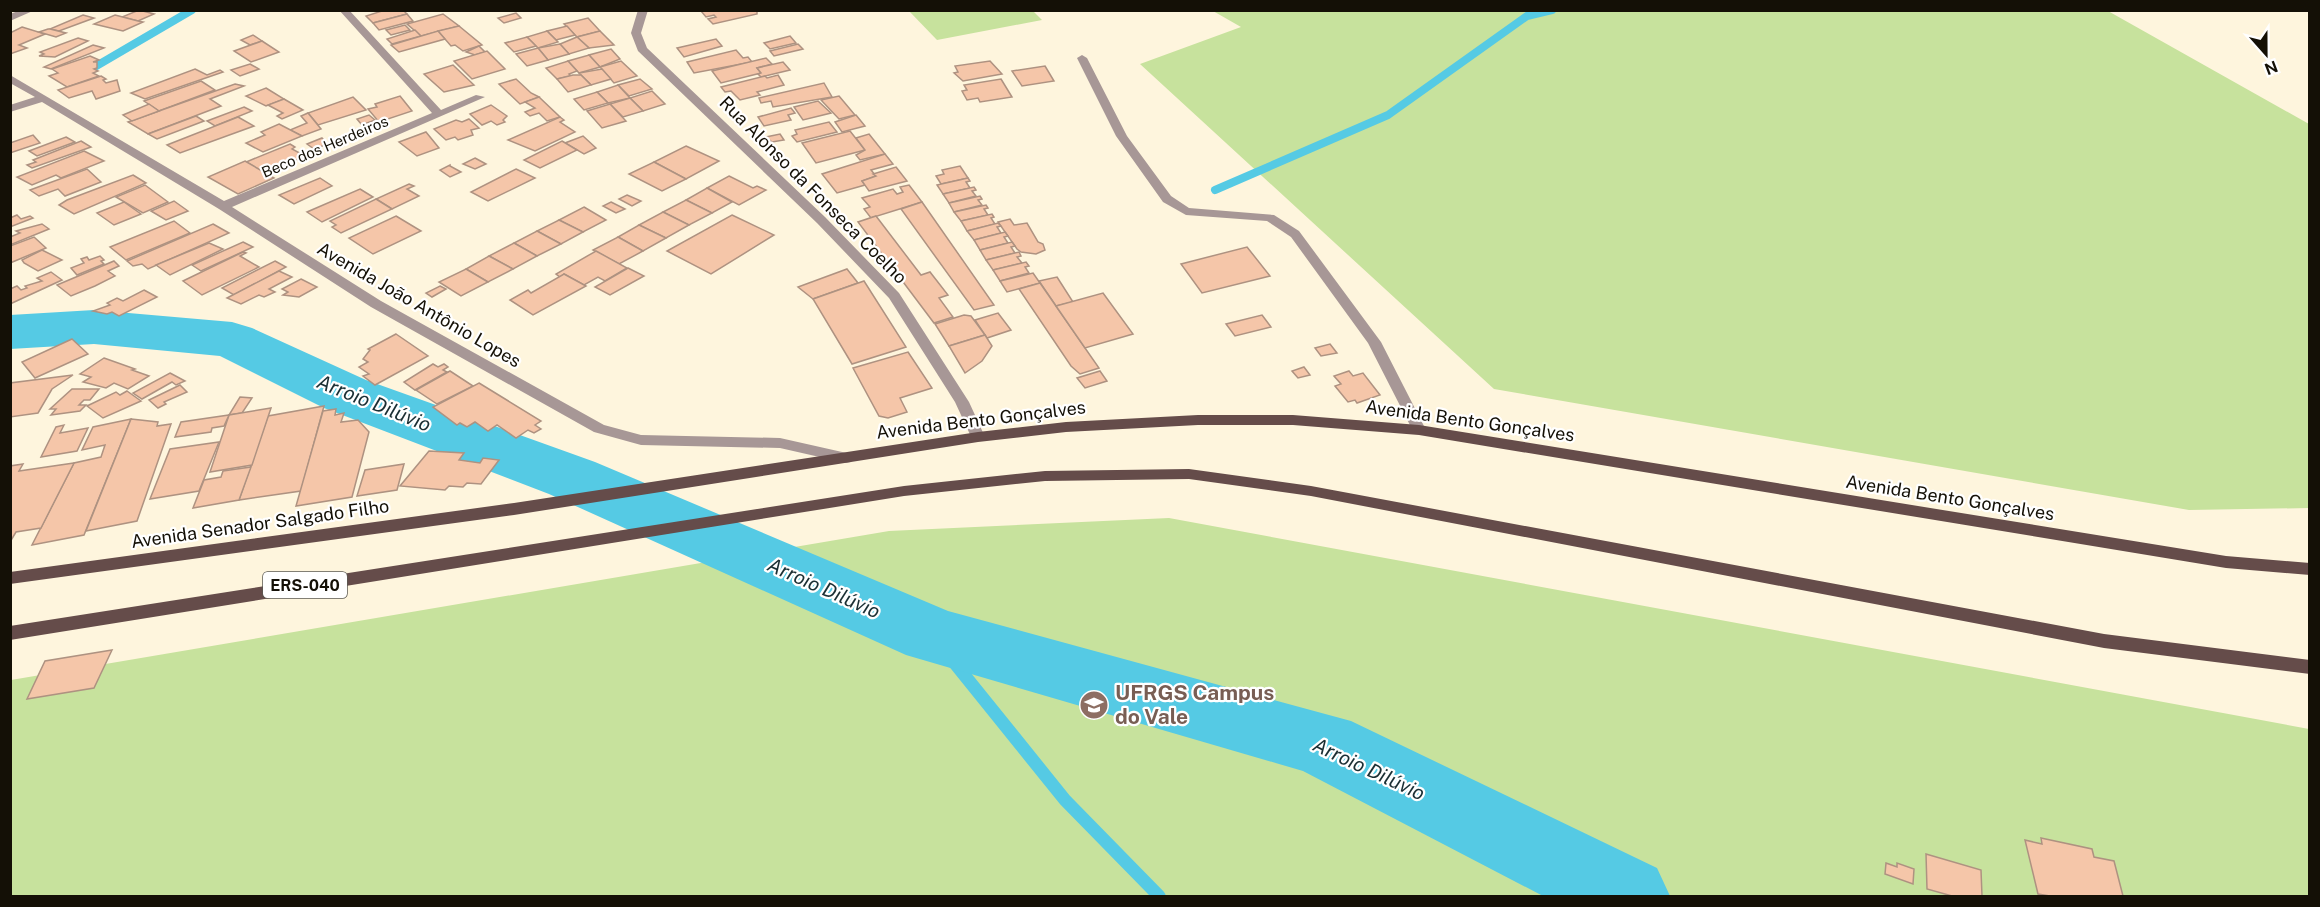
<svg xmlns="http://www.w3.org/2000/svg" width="2320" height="907" font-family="'Public Sans',sans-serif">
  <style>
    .green { fill: #c7e29d }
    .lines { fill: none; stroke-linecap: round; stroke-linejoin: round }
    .stream-far1 { stroke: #55cae4; stroke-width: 8 }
    .stream { stroke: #55cae4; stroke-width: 13 }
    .river { fill: #55cae4; fill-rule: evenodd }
    .building { fill: #f5c6a9; stroke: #ae9281; stroke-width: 1.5 }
    .minor { fill: #a79796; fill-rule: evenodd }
    .major { fill: #654c4a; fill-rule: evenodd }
    .labels { text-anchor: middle; stroke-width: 4.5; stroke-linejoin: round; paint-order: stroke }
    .far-street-label { font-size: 15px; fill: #141006; stroke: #fff }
    .shield { fill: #fff; stroke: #5a5851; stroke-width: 1.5 }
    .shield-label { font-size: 16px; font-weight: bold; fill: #141006 }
    .street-label { font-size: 18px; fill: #141006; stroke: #fff }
    .water-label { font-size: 20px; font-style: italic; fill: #1b2f34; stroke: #fff }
    .near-education-label { font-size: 21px; font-weight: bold; fill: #785e54; stroke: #fff; text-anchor: start }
  </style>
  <rect width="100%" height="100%" fill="#fef5dd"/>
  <g class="green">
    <path d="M909,11H1033L1042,20L937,40Z"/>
    <path d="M1213,11H2108L2309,124V508L2189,510L1494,389L1140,64L1241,27Z"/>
    <path d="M1169,518L2309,729V896H11V680L889,531Z"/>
  </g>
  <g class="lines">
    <g class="stream-far1">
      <path d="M86,72L192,10"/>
      <path d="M1215,190L1388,115L1527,16L1552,10"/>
    </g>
    <path class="stream" d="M932,635L1065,800L1159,896"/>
    <path class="river" d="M94,310L232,322L252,328L366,380L595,462L948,611L1351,721L1657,868L1670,896H1543L1303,771L906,655L549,494L324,408L220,356L94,344L10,349V315Z"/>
  </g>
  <g class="building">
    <path d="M139,10L154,14L138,21L122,17Z"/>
    <path d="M385,10H403L407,14L373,23L366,16Z"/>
    <path d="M757,10V14L713,24L708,19L716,17L714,15L706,17L701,11Z"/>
    <path d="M516,13L521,18L504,23L498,18Z"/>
    <path d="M407,14L413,21L379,30L373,23Z"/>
    <path d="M443,14L459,26L421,36L407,24Z"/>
    <path d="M83,15L94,18L59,31L50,29Z"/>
    <path d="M115,15L138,21L143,22L123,31L94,24Z"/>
    <path d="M588,18L600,31L577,37L564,24Z"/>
    <path d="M405,25L410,30L391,35L386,30Z"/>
    <path d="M459,26L482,45L463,51L455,45L451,46L438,31Z"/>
    <path d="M567,26L575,35L556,40L547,31Z"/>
    <path d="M22,27L45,34L19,45L27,48L10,54V33Z"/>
    <path d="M48,29H50L66,33L56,37L39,32Z"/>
    <path d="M415,30L421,36L392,44L387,39Z"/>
    <path d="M438,31L445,39L399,52L391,45Z"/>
    <path d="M547,31L558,42L538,48L527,37Z"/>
    <path d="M600,31L614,45L589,48L577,37Z"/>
    <path d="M253,35L262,41L250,45L241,40Z"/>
    <path d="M790,36L796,43L770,49L764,43Z"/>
    <path d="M527,37L536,46L514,52L505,43Z"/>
    <path d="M577,37L589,48L569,54L560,44Z"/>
    <path d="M78,38L88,41L55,57L39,56L44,54L40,52Z"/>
    <path d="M716,39L722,46L684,57L677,48Z"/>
    <path d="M262,41L279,52L251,62L234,51Z"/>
    <path d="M560,44L569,54L548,60L538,48Z"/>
    <path d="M798,44L803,49L774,56L770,51Z"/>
    <path d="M93,45L104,48L51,69L44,67Z"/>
    <path d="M479,46L485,52L475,55L466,52Z"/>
    <path d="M538,48L548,60L527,66L516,54Z"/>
    <path d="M611,49L620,59L600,67L589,55Z"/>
    <path d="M736,50L743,58L748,57L752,62L694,73L687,62Z"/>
    <path d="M487,51L505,69L472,79L454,61Z"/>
    <path d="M589,55L600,67L579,73L568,61Z"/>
    <path d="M90,56L99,60L93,62H97V68L94,69L98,71L93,73L99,76L67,87L49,76L58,73L52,69Z"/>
    <path d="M766,58L772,64L757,68L761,73L721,83L712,71Z"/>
    <path d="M568,61L577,71L569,74L571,76L557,79L546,68Z"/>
    <path d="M621,61L637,76L614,83L600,67Z"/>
    <path d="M990,61L1002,74L963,81L954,73L958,72L955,66Z"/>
    <path d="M783,62L790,70L761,77L758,74L761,73L757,68Z"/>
    <path d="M250,64L259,69L240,76L231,70Z"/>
    <path d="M453,65L474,85L444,92L424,74Z"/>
    <path d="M1045,66L1054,81L1022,86L1012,71Z"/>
    <path d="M195,69L207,75L220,70L223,72L145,99L131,93Z"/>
    <path d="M602,69L611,79L591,85L579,73Z"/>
    <path d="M573,75H581L591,85L568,92L557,79Z"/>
    <path d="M778,75L784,85L757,92L760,95L740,100L731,91L725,92L721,87L765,76L767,78Z"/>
    <path d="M101,76L106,79L103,80L106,83L117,80L120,91L96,99L92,91L69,98L58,90Z"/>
    <path d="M516,79L531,93L539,97L520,104L499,84Z"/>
    <path d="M640,79L652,89L629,96L618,85Z"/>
    <path d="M1001,79L1012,97L980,102L978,98L967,100L962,91L967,90L964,85Z"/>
    <path d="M201,81L215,90L159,111L144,101Z"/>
    <path d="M824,83L832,97L773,107L771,101L761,103L759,98Z"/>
    <path d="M235,84L244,86L210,99L221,106L148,134L128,122Z"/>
    <path d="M618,85L630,98L608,103L597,92Z"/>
    <path d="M266,88L284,99L266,106L246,96Z"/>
    <path d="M652,91L665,104L643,111L630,98Z"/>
    <path d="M597,92L608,103L584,110L574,99Z"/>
    <path d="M400,96L412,111L379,122L368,109L377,107L375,104Z"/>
    <path d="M839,96L855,115L839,119L821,100Z"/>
    <path d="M353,97L366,110L318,125L308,113Z"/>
    <path d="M539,97L560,117L547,121L539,113L530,116L525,112L535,108L525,102Z"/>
    <path d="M630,98L643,111L623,117L610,104Z"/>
    <path d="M284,99L303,110L282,119L277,116L283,113L268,105Z"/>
    <path d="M818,101L831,113L803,120L794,107Z"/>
    <path d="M149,104L159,111L132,121L123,115Z"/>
    <path d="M610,104L626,121L602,128L587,111Z"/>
    <path d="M491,105L507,116L503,120L505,122L497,125L491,121L482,125L470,114Z"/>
    <path d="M244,107L252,111L215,126L207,121Z"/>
    <path d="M791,108L795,113L788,115L791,120L764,126L758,117Z"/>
    <path d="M308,113L321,129L302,136L290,130L307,123L301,116Z"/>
    <path d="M369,115L375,120L362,125L357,119Z"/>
    <path d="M856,115L865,126L842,132L835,122Z"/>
    <path d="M196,116L204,121L157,139L148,134Z"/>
    <path d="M238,117L254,126L180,153L167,145Z"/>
    <path d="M560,117L564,120L560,122L575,132L535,151L508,140Z"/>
    <path d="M469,119L479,128L471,130L473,135L458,140L455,137L446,140L434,129L456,120L462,122Z"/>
    <path d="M829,122L837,132L797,142L792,136L797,134L795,130Z"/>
    <path d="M279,124L302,136L263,152L246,143L265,135L261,132Z"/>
    <path d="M850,131L865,150L816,163L802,143Z"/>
    <path d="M426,132L439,148L417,156L399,142Z"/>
    <path d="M780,134L784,140L772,142L766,137Z"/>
    <path d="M869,134L885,154L860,160L856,155L865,150L856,138Z"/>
    <path d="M33,135L40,143L10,153V143Z"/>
    <path d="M583,136L596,148L584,154L565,143Z"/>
    <path d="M66,137L75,142L37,156L29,151Z"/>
    <path d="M322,138L328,144L314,149L307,144Z"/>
    <path d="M81,141L91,147L32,168L27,165L36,162L33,160Z"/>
    <path d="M562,141L577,150L540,168L524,160Z"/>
    <path d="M290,144L295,147L292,149L305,156L267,174L246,162Z"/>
    <path d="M686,146L719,161L686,179L654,162Z"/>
    <path d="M84,151L104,161L61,178L56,175L32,185L17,177Z"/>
    <path d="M885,154L893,164L871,170L876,176L862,181L865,185L837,193L822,174Z"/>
    <path d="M475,158L486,164L475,169L463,164Z"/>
    <path d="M245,161L274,178L238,194L208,177Z"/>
    <path d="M654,162L686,179L662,191L629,174Z"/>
    <path d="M450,165V166L461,172L450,177L440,170Z"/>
    <path d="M960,166L968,178L941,184L936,176L944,174L942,170Z"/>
    <path d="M896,167L907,181L869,191L862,181L876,176L873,174Z"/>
    <path d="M87,169L101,182L65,196L58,189L39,196L30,190Z"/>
    <path d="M516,169L535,178L488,201L471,192Z"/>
    <path d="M133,175L146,183L74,214L59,205L67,200Z"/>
    <path d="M729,176L753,188L757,186L766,190L739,205L707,188Z"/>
    <path d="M320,178L332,186L294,204L279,195Z"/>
    <path d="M968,178L970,181L966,182L970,188L943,194L937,185Z"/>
    <path d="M409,184L414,186L407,189L419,196L392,209L376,199Z"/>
    <path d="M145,185L168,202L143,213L116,197Z"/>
    <path d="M909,185L922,202L871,218L864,209L870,207L862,198L893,189L897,194L903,192L900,187Z"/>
    <path d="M974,187L976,190L972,191L976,196L949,203L943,194Z"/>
    <path d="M707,188L732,202L712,213L686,200Z"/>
    <path d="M360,189L373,197L322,222L307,212Z"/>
    <path d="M627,195L641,201L632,206L619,199Z"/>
    <path d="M980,196L982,199L978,200L982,205L954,212L949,203Z"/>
    <path d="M376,199L392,209L341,233L332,227L336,225L330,221Z"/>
    <path d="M686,200L712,213L689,225L663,212Z"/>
    <path d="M174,201L188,211L166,220L151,211Z"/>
    <path d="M124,202L141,214L114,225L97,213Z"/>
    <path d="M611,202L625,209L616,213L603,206Z"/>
    <path d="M922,202L994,305L974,310L901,209Z"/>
    <path d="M986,205L988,208L984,209L988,215L961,221L954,212Z"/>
    <path d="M584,207L606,220L583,232L559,220Z"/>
    <path d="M663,212L689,225L666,238L639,225Z"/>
    <path d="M992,214L994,217L991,218L995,224L967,231L961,221Z"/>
    <path d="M17,215L21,219L30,216L33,218L10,227V218Z"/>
    <path d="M732,215L774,235L711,274L667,251Z"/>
    <path d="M396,216L421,231L373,254L349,238Z"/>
    <path d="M876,216L921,275L930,272L948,295L939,298L953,317L934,323L858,222Z"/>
    <path d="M1010,219L1014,225L1027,223L1038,242L1043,244L1045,250L1036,254L1021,252L1017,249L998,222Z"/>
    <path d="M559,220L583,232L561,244L537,231Z"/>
    <path d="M174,221L190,233L126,260L110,247Z"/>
    <path d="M998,223L1001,226L997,227L1001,233L974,240L967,231Z"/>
    <path d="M42,224L49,229L10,245V237L20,233L16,231Z"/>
    <path d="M213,224L229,233L148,269L142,264L133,266L127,261Z"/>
    <path d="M639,225L666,238L643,251L618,237Z"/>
    <path d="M537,231L561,244L537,256L514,243Z"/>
    <path d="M1005,232L1008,236L1004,237L1008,243L980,250L974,240Z"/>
    <path d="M34,237L46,248L10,263V246Z"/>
    <path d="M618,237L643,251L619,264L593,250Z"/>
    <path d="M243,242L253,247L201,271L192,265Z"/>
    <path d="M1012,242L1015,246L1011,247L1015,253L986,260L980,250Z"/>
    <path d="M209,243L223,249L170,275L156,265Z"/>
    <path d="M514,243L537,256L513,269L489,256Z"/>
    <path d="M1247,247L1270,276L1202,293L1181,264Z"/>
    <path d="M42,250L62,260L38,271L24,263L22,260Z"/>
    <path d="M596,251L627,268L605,281L598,277L584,285L564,274L560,277L556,274Z"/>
    <path d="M243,252L246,253L240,256L259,267L202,295L183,281Z"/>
    <path d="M1019,252L1021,256L1017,257L1022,263L993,270L986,260Z"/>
    <path d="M100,256L104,260L101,261L104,264L77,275L71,268L84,263L81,259L87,257L89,260Z"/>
    <path d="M489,256L513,269L488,282L466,269Z"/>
    <path d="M114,261L119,266L108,271L115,276L95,286L71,296L57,285Z"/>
    <path d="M275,261L286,267L234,295L222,288Z"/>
    <path d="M1026,262L1029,266L1025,267L1029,273L1000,281L993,270Z"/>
    <path d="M628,268L644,276L610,295L595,287Z"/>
    <path d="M466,269L488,282L461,296L439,282Z"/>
    <path d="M847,269L858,283L813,299L798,287Z"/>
    <path d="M279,271L292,277L269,289L275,292L264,297L259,295L241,304L227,298Z"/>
    <path d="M51,272L62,280L10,304V289L17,286L21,290L27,288L25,286L42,281L37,278Z"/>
    <path d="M1033,273L1040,283L1007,292L1000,281Z"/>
    <path d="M564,274L586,286L533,315L510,300L528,290L531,293Z"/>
    <path d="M1057,277L1073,302L1056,306L1039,281Z"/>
    <path d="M301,279L317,287L299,297L283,295L288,292L282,289Z"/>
    <path d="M864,281L906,347L852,364L813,299Z"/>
    <path d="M1040,283L1085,348L1099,368L1080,374L1071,366L1019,289Z"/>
    <path d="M440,286L446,289L432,297L426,293Z"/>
    <path d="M144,290L157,297L119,316L112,312L107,314L93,311L110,305L107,303L117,298L123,301Z"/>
    <path d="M1103,293L1133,334L1085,348L1056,306Z"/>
    <path d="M998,313L1011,330L987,338L975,320Z"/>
    <path d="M964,315L971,316L985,335L949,346L935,324Z"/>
    <path d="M1262,315L1271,327L1235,336L1226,324Z"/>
    <path d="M396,334L428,356L375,385L363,376L369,374L359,367L368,362L363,359L370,350L368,349Z"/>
    <path d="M985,335L992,346L982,361L965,373L949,346Z"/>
    <path d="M72,339L88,354L35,378L22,362Z"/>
    <path d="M1330,344L1337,353L1321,356L1315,348Z"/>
    <path d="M908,352L932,388L900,398L907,412L888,418L879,416L853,368Z"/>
    <path d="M104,358L135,369L132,370L149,376L128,389L114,383L106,388L83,382L91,377L80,374Z"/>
    <path d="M433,364L438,367L444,364L448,367L443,370L447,372L415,390L404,382Z"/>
    <path d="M1304,367L1310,375L1298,378L1292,371Z"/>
    <path d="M450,371L473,386L437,404L416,390Z"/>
    <path d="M1100,371L1107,381L1085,388L1077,378Z"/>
    <path d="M1349,371L1353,376L1363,373L1380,395L1357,403L1355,400L1348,402L1335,386L1341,384L1334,376Z"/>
    <path d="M170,373L185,381L176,385L172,382L142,399L133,393Z"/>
    <path d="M73,375L52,389L38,413L10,417V383Z"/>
    <path d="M479,383L541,421L535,425L541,429L534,433L528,430L516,438L497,425L488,431L475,422L467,427L460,423L457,425L433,407Z"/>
    <path d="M180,385L187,392L164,402L166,404L158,408L149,400Z"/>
    <path d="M72,389H99L90,400H84L79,405H86L80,411L51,415L56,409H50Z"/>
    <path d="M127,391L141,401L103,418L87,406L116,392L120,395Z"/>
    <path d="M240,397L252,398L242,413L229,415Z"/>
    <path d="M324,406L301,491L239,500L268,416Z"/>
    <path d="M271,408L252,465L210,472L229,415Z"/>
    <path d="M336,409L335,415L344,413L341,422L358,420L369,432L352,497L296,506L323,411Z"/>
    <path d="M229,415L224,426L212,428L211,432L175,437L181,422Z"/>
    <path d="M131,419L84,535L32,545L74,463L101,457L105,445L82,450L93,427Z"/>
    <path d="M131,419L158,422L157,426L171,424L137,521L86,531Z"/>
    <path d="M64,425L60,433L88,428L77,451L41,457L56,427Z"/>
    <path d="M219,442L199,491L150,499L170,449Z"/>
    <path d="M429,451L464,453L459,460L480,463L483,458L499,460L481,484L467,483L463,487L449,486L445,490L400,486Z"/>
    <path d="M74,463L41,528L16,532L10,542V466L23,464L19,471Z"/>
    <path d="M404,464L397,490L357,496L365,470Z"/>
    <path d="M251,467L239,500L193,508L204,480L221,477L223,471Z"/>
    <path d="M112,650L94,688L27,699L45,661Z"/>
    <path d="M2041,838L2092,849L2094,857L2114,861L2123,896H2050L2038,894L2025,840L2042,844Z"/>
    <path d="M1926,854L1981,870L1982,896H1952L1927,889Z"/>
    <path d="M1886,863L1897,867V863L1914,869L1913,884L1885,874Z"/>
  </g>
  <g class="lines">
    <g class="minor">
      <path d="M21,10H35L10,21V14Z"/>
      <path d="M339,10H349L441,110L476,95L485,97L232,207L381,301L604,425L641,435L780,438L851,454L854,458L851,462L846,463L780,448L641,445L594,432L371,307L219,209L42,102L10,112V105L35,97L10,83V75L224,201L432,113Z"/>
      <path d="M638,10H648L641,33L647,48L825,217L899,293L969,402L985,437L983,441H973L955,402L889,298L817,223L638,51L631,33Z"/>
      <path d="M1082,55L1087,58L1127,136L1171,196L1189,208L1274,215L1299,231L1381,342L1426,430L1424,433H1414L1368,343L1291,237L1267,221L1186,215L1163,202L1116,136L1077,58Z"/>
    </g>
    <g class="major">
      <path d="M1198,415H1293L1419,425L2226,556L2310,563V575L2226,568L1419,435L1293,425H1198L1066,432L978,442L514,515L10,584V572L514,503L978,432L1066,422Z"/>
      <path d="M1189,469L1311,486L2104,634L2310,660V674L2104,648L1311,496L1189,479L1045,481L904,496L10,640V626L904,486L1045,471Z"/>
    </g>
  </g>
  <defs>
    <g id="university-disc" transform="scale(1.5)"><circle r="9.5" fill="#8d6e63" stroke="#fff"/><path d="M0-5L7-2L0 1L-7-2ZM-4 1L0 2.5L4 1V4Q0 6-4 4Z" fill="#fff"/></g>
  </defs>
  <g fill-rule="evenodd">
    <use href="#university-disc" x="1094" y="705"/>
  </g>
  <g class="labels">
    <g class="far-street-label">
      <text transform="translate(325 147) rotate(-23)" y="5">Beco dos Herdeiros</text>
    </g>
    <rect class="shield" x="263" y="572" width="84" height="26" rx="4.5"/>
    <g class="shield-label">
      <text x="305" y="591">ERS-040</text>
    </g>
    <g class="street-label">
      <text transform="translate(813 190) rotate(45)" y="6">Rua Alonso da Fonseca Coelho</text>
      <text transform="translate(419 305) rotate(30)" y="6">Avenida João Antônio Lopes</text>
      <text transform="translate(981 420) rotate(-7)" y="6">Avenida Bento Gonçalves</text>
      <text transform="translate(1470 421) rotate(8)" y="6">Avenida Bento Gonçalves</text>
      <text transform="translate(1950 498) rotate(9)" y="6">Avenida Bento Gonçalves</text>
      <text transform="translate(260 524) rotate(-8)" y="6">Avenida Senador Salgado Filho</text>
    </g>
    <g class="water-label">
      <text transform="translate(374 403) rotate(22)" y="7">Arroio Dilúvio</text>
      <text transform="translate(824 588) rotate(24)" y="7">Arroio Dilúvio</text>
      <text transform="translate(1369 769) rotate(25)" y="7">Arroio Dilúvio</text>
    </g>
    <g class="near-education-label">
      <text x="1115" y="700">UFRGS Campus<tspan x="1115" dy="24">do Vale</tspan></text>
    </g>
  </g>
  <rect width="2320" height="907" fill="none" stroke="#141006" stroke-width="24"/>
  <g transform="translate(2266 54) rotate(159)" stroke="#ffffff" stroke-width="4.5" paint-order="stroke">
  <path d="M0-4.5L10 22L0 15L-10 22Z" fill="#141006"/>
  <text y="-9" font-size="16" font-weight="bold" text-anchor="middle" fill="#141006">N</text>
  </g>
</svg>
